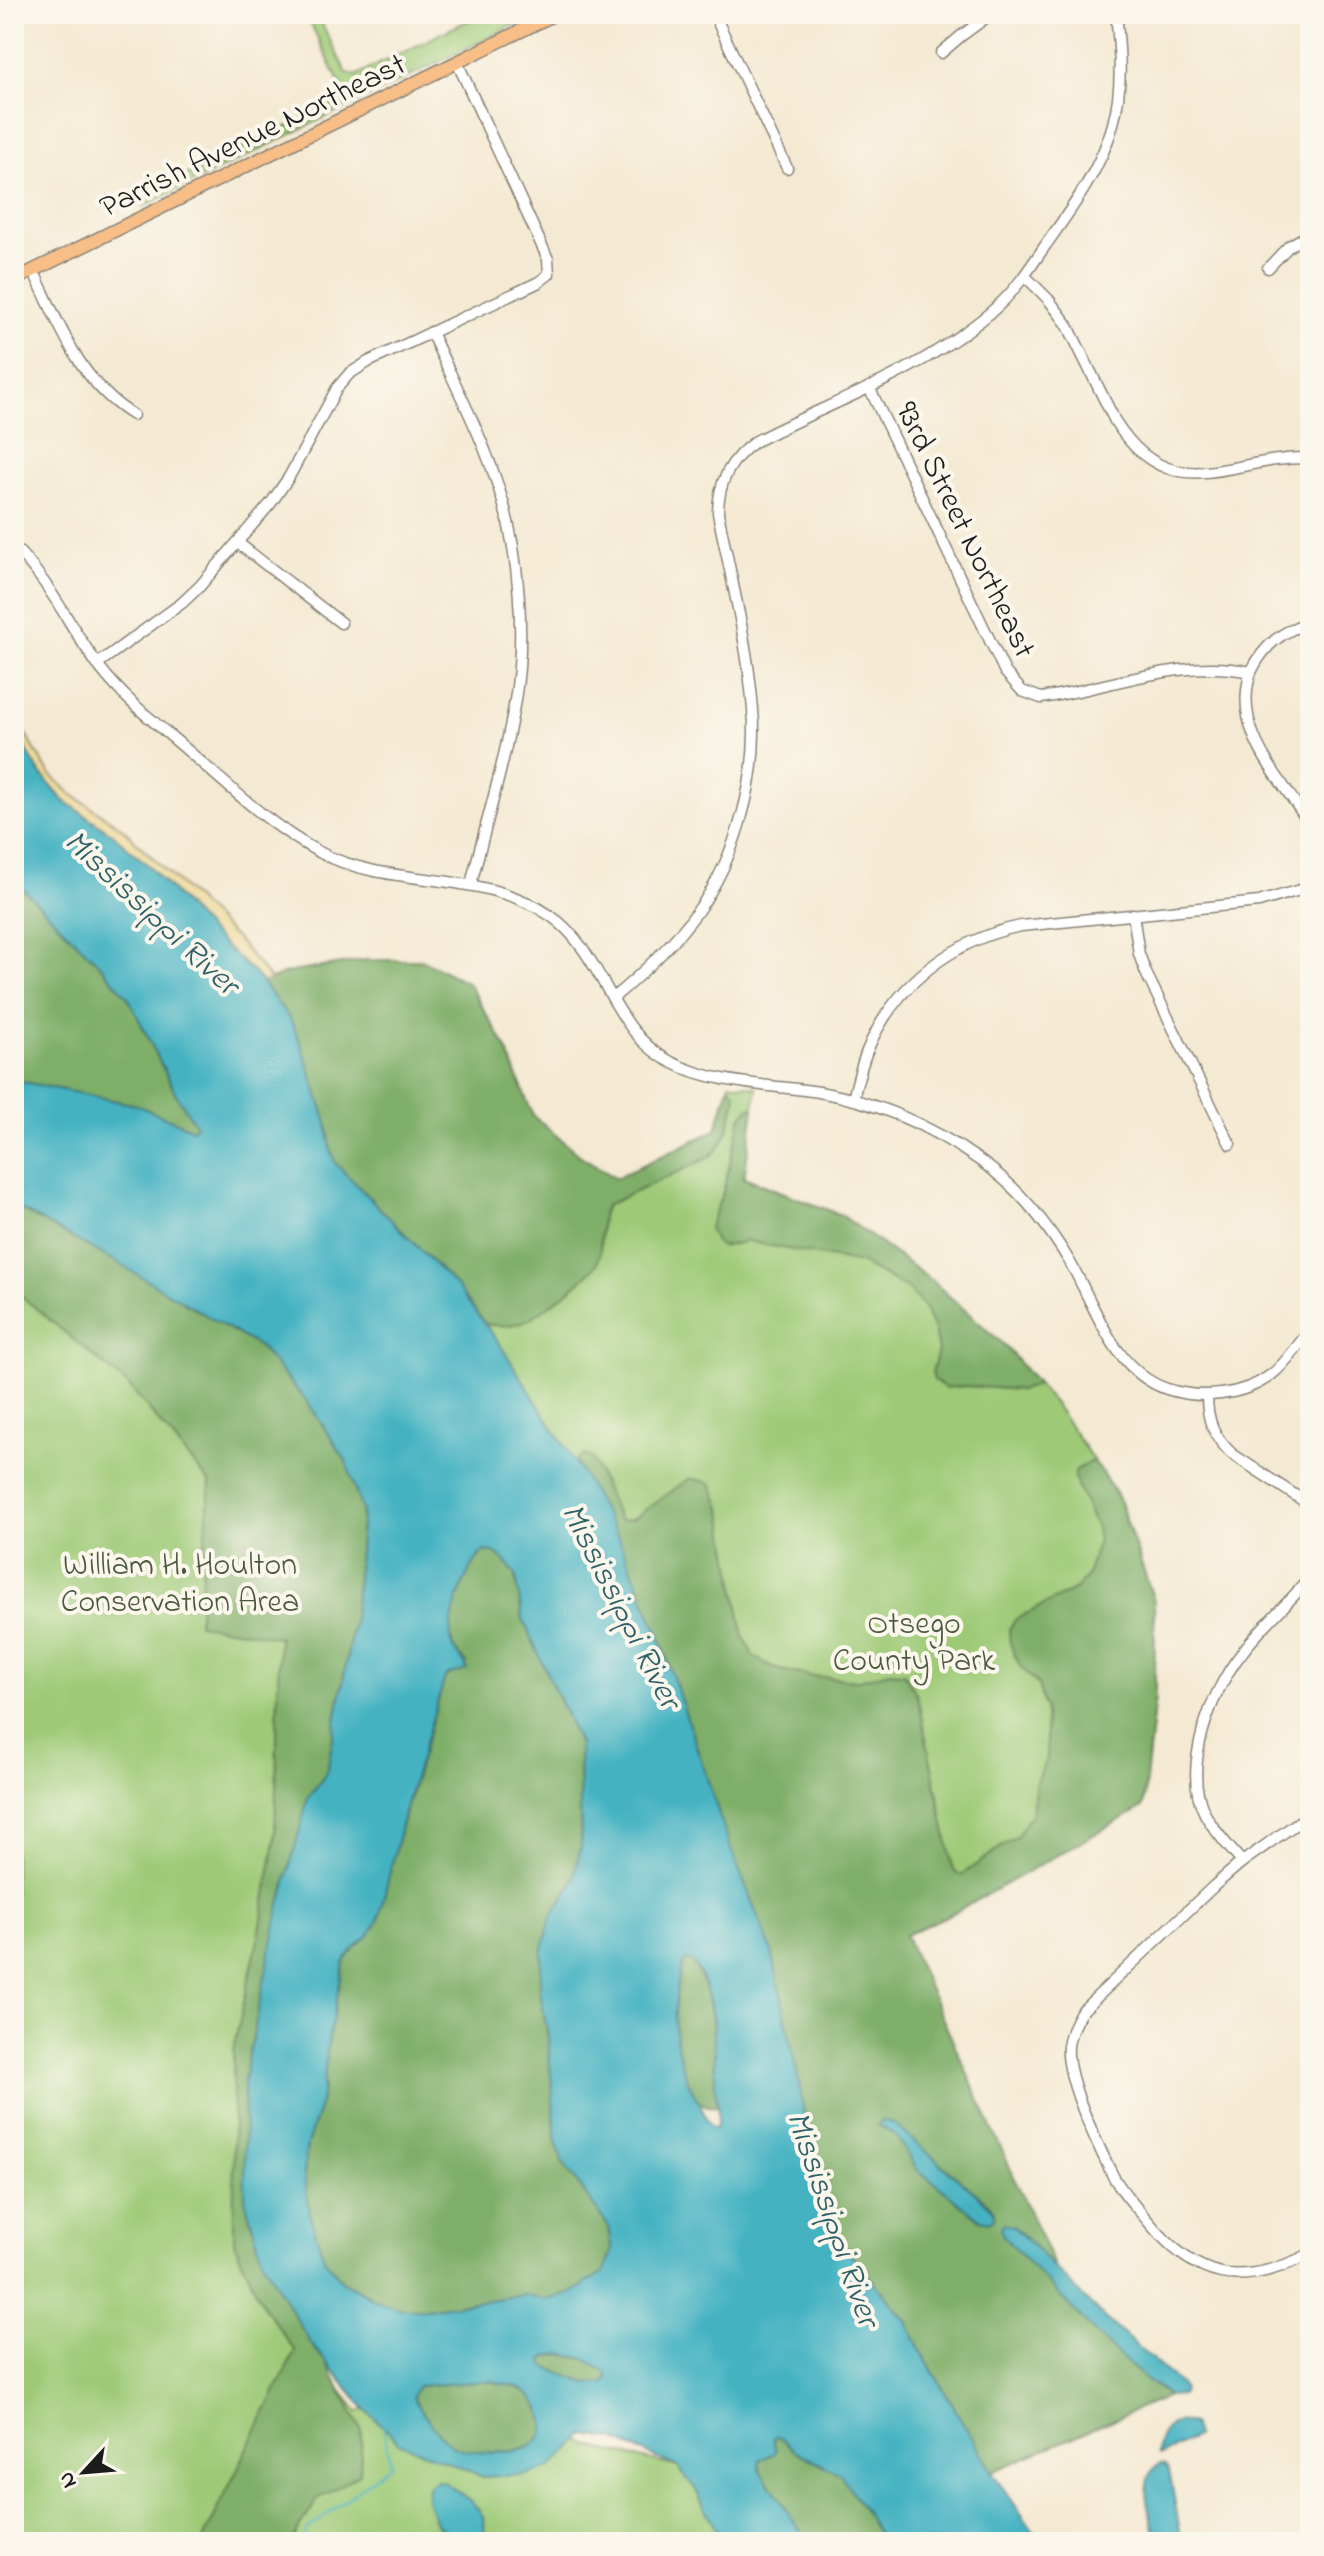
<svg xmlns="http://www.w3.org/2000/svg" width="1324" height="2556" font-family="'Indie Flower',sans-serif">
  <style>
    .green { fill: #9eca77; stroke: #5d734a; stroke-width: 2 }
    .forest { fill: #7eae68; stroke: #4d6542; stroke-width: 2; fill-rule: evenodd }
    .sand { fill: #eeda9e; stroke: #857b5d; stroke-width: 2 }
    .water { fill: #45b2c2; stroke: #30676f; stroke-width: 2; fill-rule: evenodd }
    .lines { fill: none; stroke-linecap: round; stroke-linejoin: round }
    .stream { stroke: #45b2c2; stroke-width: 2 }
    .minor-casing { stroke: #888277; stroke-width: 13 }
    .major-casing { stroke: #888277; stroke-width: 15 }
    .minor { stroke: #fff; stroke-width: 10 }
    .major { stroke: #f7be87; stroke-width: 12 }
    .labels { text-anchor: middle; stroke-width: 8; stroke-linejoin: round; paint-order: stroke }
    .street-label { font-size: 32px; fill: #1c1c1c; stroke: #fbf7ec }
    .park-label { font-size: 32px; fill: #4a593c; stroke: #fbf7ec }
    .water-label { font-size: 34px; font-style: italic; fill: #2e6067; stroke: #fbf7ec }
  </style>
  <rect width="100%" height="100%" fill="#fbf7ec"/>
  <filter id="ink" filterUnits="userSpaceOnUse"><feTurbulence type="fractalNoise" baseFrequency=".0125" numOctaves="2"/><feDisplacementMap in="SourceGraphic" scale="16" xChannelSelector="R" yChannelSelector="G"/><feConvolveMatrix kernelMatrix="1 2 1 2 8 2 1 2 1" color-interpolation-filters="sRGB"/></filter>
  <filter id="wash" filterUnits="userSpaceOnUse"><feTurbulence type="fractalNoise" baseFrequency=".006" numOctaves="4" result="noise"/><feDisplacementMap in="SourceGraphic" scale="32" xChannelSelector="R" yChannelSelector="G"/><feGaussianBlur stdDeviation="1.8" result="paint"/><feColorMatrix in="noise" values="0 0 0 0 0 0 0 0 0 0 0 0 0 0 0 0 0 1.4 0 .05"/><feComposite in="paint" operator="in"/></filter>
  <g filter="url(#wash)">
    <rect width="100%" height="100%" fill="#f4e9d2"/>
    <g class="green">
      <path d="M306,14H317L346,72L355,76L481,14H537L144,206L135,187L154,186L182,177L341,101L344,92Z"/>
      <path d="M367,960H422L468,983L506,1048L533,1116L579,1155L616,1178L716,1130L730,1083L757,1087L744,1177L841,1215L931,1280L1003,1344L1056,1406L1118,1496L1154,1601L1155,1696L1143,1807L957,1911L781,1992L501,1346L457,1287L355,1183L263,983L286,973Z"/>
      <path d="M14,1218L308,1423L266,2298L358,2412L418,2386L521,2393L589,2446L678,2467L696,2490L722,2542H14Z"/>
    </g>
    <g class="forest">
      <path d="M14,880L96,961L128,997L176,1094L197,1125L193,1129L136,1105L14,1080Z"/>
      <path d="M367,960H422L468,983L506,1048L533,1116L579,1155L616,1178L716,1130L729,1087L735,1092L736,1098C730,1121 728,1144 708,1158L607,1205C596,1218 605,1249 596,1265C589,1277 535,1318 522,1322C510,1326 496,1326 485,1324L457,1287L336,1164L331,1151L327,1123L302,1046L290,1019L263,983L286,973Z"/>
      <path d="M750,1107L754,1108L744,1178L841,1215L931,1280L1003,1344L1038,1385L1020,1390L966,1386L945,1388L934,1380L932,1372L938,1351L934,1330L924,1307L908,1289L860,1263L746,1241L722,1247L715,1242L709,1228L723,1192L741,1118Z"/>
      <path d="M14,1206L113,1260L261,1348L309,1404L346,1461L362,1510L354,1619L327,1773L308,1798L245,2199L263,2262L311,2344L325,2360L362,2431L360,2473L318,2499L290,2542H202L295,2351L263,2306L234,2243L233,2050L260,1931L275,1840L279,1637L198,1624L210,1483L129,1386L14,1290Z"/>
      <path d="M585,1455L592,1458L618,1518L623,1521L634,1518L690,1478L711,1483L722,1510L743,1635L753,1656L776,1669L811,1676L858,1680L890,1672L904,1673L917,1695L953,1868L956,1873L961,1875L1017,1836L1032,1813L1036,1781L1047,1758L1045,1709L1038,1685L1022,1668L1014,1654L1010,1642L1009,1629L1016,1619L1076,1589L1087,1576L1098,1540L1096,1528L1074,1478L1076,1470L1093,1460L1117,1496L1154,1601L1155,1696L1143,1807L957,1911L905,1935L1056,2270L1013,2226L1003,2236L1158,2389L1169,2396L992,2472L919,2348L908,2323L846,2248L829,2219L816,2188L798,2078L772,1952L730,1847L658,1632L619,1540L580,1470L577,1460ZM893,2123L990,2205L994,2212L981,2220L917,2169L897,2137L879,2125Z"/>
      <path d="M484,1551L494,1553L505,1561L516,1575L522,1617L579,1744L581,1846L573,1882L551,1918L540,1991L548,2037L556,2140L562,2161L608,2226L612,2251L604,2272L570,2294L546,2300L524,2295L425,2309H402L380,2302L343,2282L324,2259L311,2220L304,2175L307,2144L321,2103L329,2036L344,1963L355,1947L369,1935L445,1677L453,1672H462L467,1663C461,1657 455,1652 452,1643C445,1620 467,1567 484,1551Z"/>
      <path d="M685,1960L693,1962C721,2007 711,2057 718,2106C700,2109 694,2097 687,2082C672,2049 667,1994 685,1960Z"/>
      <path d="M561,2354L585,2359L606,2372L608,2378L605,2383L588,2384L545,2367L543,2360L548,2356Z"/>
      <path d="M490,2381C498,2383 507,2384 515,2386C537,2395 557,2426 534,2444C520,2456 465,2455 450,2444C439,2437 423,2413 414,2401L413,2394L418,2386Z"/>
      <path d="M776,2436L783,2439L795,2451L840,2474L884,2542H810L803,2535L760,2469L759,2461L776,2452L773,2438Z"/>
    </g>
    <path class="sand" d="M14,715L49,773L70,793L122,828L240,943L271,980L263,983L209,931L150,867L111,833L62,799L40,773L14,729Z"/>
    <g class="water">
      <path d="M14,729L40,773L62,799L111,833L150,867L209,931L255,974L290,1019L302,1046L327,1123L331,1151L336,1164L457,1287L501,1346L580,1470L619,1539L658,1632L730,1847L772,1952L798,2078L816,2188L829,2218L846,2248L908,2323L919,2348L992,2472L1041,2542H884L840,2474L795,2451L783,2439L776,2436L773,2438L776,2452L759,2461L760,2469L803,2535L810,2542H722L696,2490L678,2467L613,2439L584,2435L550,2468L525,2475L483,2477L400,2443L365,2409L311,2344L263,2262L245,2199L244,2080L279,1908L308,1798L327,1772L354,1619L362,1510L346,1461L309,1404L261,1348L113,1260L14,1206V1080L136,1105L193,1129L196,1125L176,1094L128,997L96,961L14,880ZM484,1551L494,1553L505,1561L516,1575L522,1617L579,1744L581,1846L573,1883L551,1918L542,1952L540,1991L548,2037L556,2140L562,2161L608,2226L612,2251L604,2272L570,2294L546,2300L524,2295L425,2309H402L380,2302L343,2282L324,2259L311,2220L304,2175L307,2144L321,2103L329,2036L344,1963L355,1947L369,1936L378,1921L406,1805L445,1677C452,1671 461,1674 467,1669C465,1658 455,1654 452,1643C446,1620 467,1566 484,1551ZM685,1960L693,1962C717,1999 714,2041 715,2083C716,2098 720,2111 717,2126L714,2128C706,2124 706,2116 702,2108C680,2072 671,2038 676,1996C678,1983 679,1971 685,1960ZM561,2354L585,2359L606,2372L608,2378L605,2383L588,2384L545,2367L543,2360L548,2356ZM490,2381C498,2383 507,2384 515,2386C537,2395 557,2426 534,2444C520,2456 465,2455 450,2444C441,2438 422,2411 415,2401L413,2395L418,2386Z"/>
      <path d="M882,2120L893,2123L990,2206L994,2212V2219L988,2222L981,2220L917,2169L897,2137L879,2125Z"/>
      <path d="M1003,2224L1013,2226L1099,2313L1180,2384L1183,2390L1181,2395L1169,2396L1142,2376L1103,2341L1003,2236L1000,2228Z"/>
      <path d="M1179,2421L1192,2424L1196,2436L1161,2455L1158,2454C1158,2440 1164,2424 1179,2421Z"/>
      <path d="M1160,2464L1165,2465L1169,2470L1182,2542H1158C1152,2520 1134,2479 1160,2464Z"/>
      <path d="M437,2481L444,2482C462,2495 490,2508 484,2535L461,2542L437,2525L427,2500L428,2487Z"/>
    </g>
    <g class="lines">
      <path class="stream" d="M301,2542L308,2529L391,2464L383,2426"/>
    </g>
  </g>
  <g filter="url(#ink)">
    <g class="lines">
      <g class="minor-casing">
        <g id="minor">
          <path d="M714,14L787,168"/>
          <path d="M941,53L961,36L991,14"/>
          <path d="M1268,268L1289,246L1310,234"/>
          <path d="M33,270C59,324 80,383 133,415"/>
          <path d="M1025,276L1049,300L1067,324L1115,421C1171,510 1230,456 1310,458"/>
          <path d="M431,332C454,383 482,435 499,489C519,550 526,636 515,700C505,762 486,823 471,884"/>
          <path d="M869,387L1005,672L1022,691L1041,698C1110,688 1181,657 1251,672C1264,645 1282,631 1310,622"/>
          <path d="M238,543L341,623"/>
          <path d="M14,547C51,582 70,629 101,669C125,700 157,724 186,749C229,786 269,825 319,852C392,890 481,868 551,916C605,954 611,1032 671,1062C713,1084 772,1085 819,1092C877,1102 931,1126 979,1160C1016,1185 1045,1221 1068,1259C1095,1303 1112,1371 1167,1389C1200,1400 1243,1396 1271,1375C1287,1363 1297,1345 1310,1331"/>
          <path d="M97,664L182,603L200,586L271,503L289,477L337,388L349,374L368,362L539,282L549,274L548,259L457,62"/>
          <path d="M1251,672C1231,732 1281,777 1310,825"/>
          <path d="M1133,914L1139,954L1146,973L1230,1144"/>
          <path d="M613,998C644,972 673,945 697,912C736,859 759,776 753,710C748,644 731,578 718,513C718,482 730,459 756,441C815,410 880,387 937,351C959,337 981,322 1000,304C1018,287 1031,266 1045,246C1072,208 1101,169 1113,124C1123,88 1120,50 1116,14"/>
          <path d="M853,1099C857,1083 861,1066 867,1051C894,985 952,940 1021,926L1259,902L1310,887"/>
          <path d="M1207,1395C1207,1420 1213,1436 1232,1454L1310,1505"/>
          <path d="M1310,1814L1242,1862L1215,1885L1081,2012C1074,2023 1070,2033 1068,2046C1065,2079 1098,2145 1113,2176C1122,2192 1135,2206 1147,2220C1197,2281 1240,2289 1310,2254"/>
          <path d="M1242,1862C1229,1847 1214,1831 1205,1814C1181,1768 1211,1692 1241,1654C1261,1626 1289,1604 1310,1577"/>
        </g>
      </g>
      <g class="major-casing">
        <path id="major" d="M14,280L555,14"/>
      </g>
      <use href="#minor" class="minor"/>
      <use href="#major" class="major"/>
    </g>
  </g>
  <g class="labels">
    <g class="street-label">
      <text transform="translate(252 134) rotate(-26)" y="11">Parrish Avenue Northeast</text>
      <text transform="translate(967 529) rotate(64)" y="11">93rd Street Northeast</text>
    </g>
    <g class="park-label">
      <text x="180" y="1574">William H. Houlton<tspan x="180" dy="37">Conservation Area</tspan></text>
      <text x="914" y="1633">Otsego<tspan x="914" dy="37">County Park</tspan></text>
    </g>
    <g class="water-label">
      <text transform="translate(153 911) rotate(43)" y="12">Mississippi River</text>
      <text transform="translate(623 1605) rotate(63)" y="12">Mississippi River</text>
      <text transform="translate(835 2218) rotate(71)" y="12">Mississippi River</text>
    </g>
  </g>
  <rect width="1324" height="2556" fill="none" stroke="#fbf7ec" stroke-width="48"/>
  <g transform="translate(84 2472) rotate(244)" stroke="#fbf7ec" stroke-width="6" paint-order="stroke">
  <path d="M0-6L14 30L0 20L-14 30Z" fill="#1c1c1c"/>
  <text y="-12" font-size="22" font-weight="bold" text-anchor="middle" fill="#1c1c1c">N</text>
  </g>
</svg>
